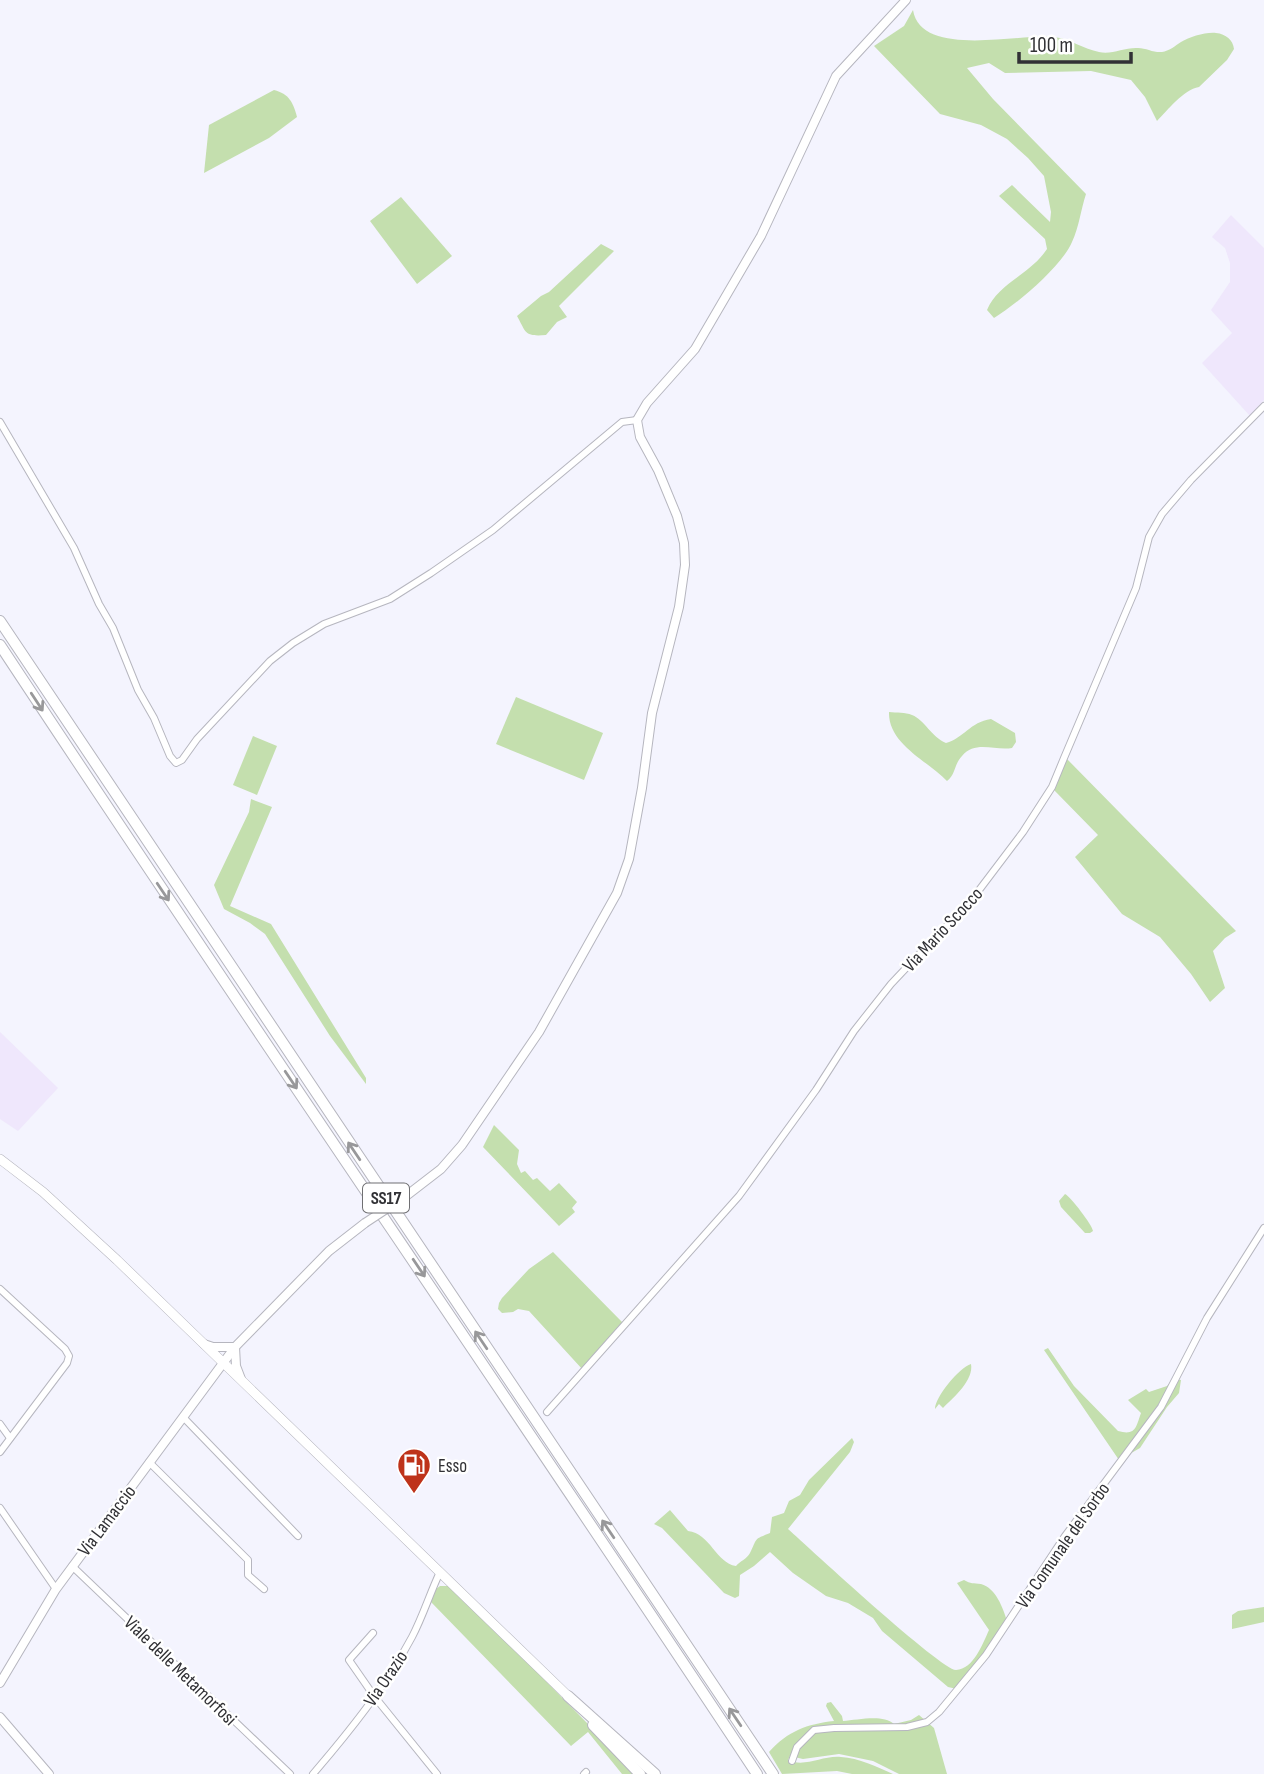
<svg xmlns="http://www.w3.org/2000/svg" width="1264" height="1774" font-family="'Sofia Sans Condensed',sans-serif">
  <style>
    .industrial { fill: #efe7fc }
    .green { fill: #c4dfae }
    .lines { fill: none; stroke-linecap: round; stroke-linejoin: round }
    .minor-casing { stroke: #b6b6bf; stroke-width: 8 }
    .tertiary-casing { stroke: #b6b6bf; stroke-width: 10 }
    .secondary-casing { stroke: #b6b6bf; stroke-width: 10 }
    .trunk-casing { stroke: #b6b6bf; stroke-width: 12 }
    .minor { stroke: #fff; stroke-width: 6 }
    .tertiary { stroke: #fff; stroke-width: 8 }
    .secondary { stroke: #fff; stroke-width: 9 }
    .trunk { stroke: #fff; stroke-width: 10 }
    .tertiary-bridge-casing { stroke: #b6b6bf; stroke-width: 10; stroke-linecap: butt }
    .tertiary-bridge { stroke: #fff; stroke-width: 8 }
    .oneway { stroke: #98989a }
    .labels { text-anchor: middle; stroke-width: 5; stroke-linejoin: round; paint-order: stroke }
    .shield { fill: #fff; stroke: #6f6f72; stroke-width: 2 }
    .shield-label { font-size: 18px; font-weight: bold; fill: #313135 }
    .street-label { font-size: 19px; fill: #313135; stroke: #fff }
    .poi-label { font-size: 19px; fill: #313135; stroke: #fff; text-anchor: start }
  </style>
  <rect width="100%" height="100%" fill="#f4f4fe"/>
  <g class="industrial">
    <path d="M1231,215L1264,248V400L1250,416L1202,363L1232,333L1211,310L1230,282V263L1225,248L1212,237Z"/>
    <path d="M0,1032L58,1088L18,1131L0,1119Z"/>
  </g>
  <g class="green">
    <path d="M913,10C921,59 1020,33 1054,37C1070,39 1084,49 1099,52C1111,55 1123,48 1136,48C1145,47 1153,53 1162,52C1169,51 1175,46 1181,42C1190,37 1205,32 1216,33C1226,34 1233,40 1234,49L1227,60L1199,87C1183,90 1168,110 1157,121L1145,97L1131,80L1091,71L1005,73L989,63L967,68L993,99L1086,194C1081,209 1079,227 1072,242C1062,266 1017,304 994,318L987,310C998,283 1030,275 1047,249L1045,239L999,196L1012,185L1050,222L1051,212L1044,176L1028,158L1007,139L981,125L940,114L874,46L904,26Z"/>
    <path d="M274,90C289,94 293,102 297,117L269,138L204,173L209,125Z"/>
    <path d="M401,197L452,256L417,284L370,221Z"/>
    <path d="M601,244L614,251L559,306L567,317L557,322L546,335C524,337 526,332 517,316L541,296L549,292Z"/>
    <path d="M516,697L603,733L584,780L496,744Z"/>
    <path d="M889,712C897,713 905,712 912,715C925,720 931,737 946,743C964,738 970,722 991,719L1015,733L1016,742L1012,748C995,751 975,740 962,756C954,764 956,774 947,781C928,761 888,744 889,712Z"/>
    <path d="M253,736L277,746L257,795L233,785Z"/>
    <path d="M1067,759L1236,931L1225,938L1213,951L1225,988L1210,1002L1191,974L1160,937L1122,914L1075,857L1098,835L1054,790Z"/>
    <path d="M251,799L272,807L230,906L271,924L366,1078V1084L330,1036L265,934L250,923L224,909L214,885L249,812Z"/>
    <path d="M494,1125L519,1150L517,1164L521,1173L525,1171L533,1180L537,1178L550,1191L559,1183L577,1202L572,1208L575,1212L559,1226L483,1147Z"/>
    <path d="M1065,1194C1071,1197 1092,1225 1093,1231L1090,1233H1085L1061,1207L1059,1201Z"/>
    <path d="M553,1252L624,1324L583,1370L529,1311L518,1309L513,1312L502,1313L498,1309L499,1303L502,1298L529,1269Z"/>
    <path d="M1048,1348L1074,1386L1118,1431C1136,1436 1136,1427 1141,1413L1128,1400L1146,1389L1149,1392L1167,1386L1173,1379L1181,1380L1179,1393L1167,1407L1140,1448L1119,1460L1044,1350Z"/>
    <path d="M971,1364C974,1380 954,1397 943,1408L939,1404L935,1409C935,1397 959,1368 971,1364Z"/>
    <path d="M852,1438L854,1442L850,1452L788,1529C809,1548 941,1670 956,1670C974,1669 983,1643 989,1630L957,1583L964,1580C971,1584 973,1583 981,1584C996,1588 1003,1608 1007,1621L957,1689L948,1687L882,1631L873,1618L848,1603L826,1596L793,1573L770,1552L754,1566L740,1575L739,1596L735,1598L724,1593L662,1528L654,1524L670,1510L688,1531C710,1533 716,1563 736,1566C740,1561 747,1559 750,1553C758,1537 753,1540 770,1533L772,1517L784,1513L789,1501L800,1495L809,1480Z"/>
    <path d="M440,1586H448L536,1671L637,1774H622L588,1732L571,1746L431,1602L436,1589Z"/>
    <path d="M1264,1607V1622L1232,1629V1615L1238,1611Z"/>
    <path d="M831,1702L842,1716L843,1721C858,1720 883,1714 894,1724L911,1720L919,1715L934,1728L947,1774H899L873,1761L839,1754L803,1759L790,1756L788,1760C805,1768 823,1755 841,1757C859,1758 877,1767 893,1774H852L837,1771L782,1774L769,1752C788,1731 807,1724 834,1721L826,1706L827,1703Z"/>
  </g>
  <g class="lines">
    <g class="minor-casing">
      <g id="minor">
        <path d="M0,422L74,548L99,604L113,628L138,690L154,718L170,756L176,763L182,760L197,739L270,661L293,643L324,624L390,599L431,573L493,530L622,422L637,420"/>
        <path d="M0,1289L65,1349L69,1356L67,1363L0,1452"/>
        <path d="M547,1412L739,1196L816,1090L854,1031L891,984L941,931L961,914L1023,832L1052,787L1064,758L1136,588L1149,537L1162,514L1191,480L1264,406"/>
        <path d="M183,1417L298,1536"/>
        <path d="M0,1424L10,1438"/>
        <path d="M149,1462L248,1560V1575L264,1589"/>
        <path d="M0,1508L56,1589"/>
        <path d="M72,1566L290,1774"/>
        <path d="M373,1633L349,1660L374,1696L437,1774"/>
        <path d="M792,1761L797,1747L814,1730L834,1728L907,1727L927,1722L939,1712L986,1655L1065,1536L1161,1407L1207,1318L1264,1228"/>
        <path d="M313,1774C349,1732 386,1686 412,1637C423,1616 430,1593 440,1572"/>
        <path d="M584,1774L586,1772"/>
      </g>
    </g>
    <g class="tertiary-casing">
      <g id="tertiary">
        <path d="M406,1196L441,1169L462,1145L539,1032L617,893L629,859L642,788L652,713L679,607L685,565L684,543L677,516L658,470L640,437L637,420L647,403L695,349L761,236L836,76L906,0"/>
        <path d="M204,1344L213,1347H235"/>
        <path d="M235,1347L236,1366L241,1379"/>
        <path d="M0,1683L56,1589L235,1347L329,1251L365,1223"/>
        <path d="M0,1717L49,1774"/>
      </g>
    </g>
    <g class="secondary-casing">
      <path id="secondary" d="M0,1159L43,1192L117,1260L568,1696"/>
    </g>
    <g class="trunk-casing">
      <g id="trunk">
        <path d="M0,621L773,1774"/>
        <path d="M0,645C249,1023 507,1396 757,1774"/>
        <path d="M568,1696L655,1774"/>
        <path d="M593,1725L640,1774"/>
      </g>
    </g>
    <use href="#minor" class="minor"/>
    <use href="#tertiary" class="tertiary"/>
    <use href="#secondary" class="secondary"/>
    <use href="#trunk" class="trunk"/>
    <g class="tertiary-bridge-casing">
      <path id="tertiary-bridge" d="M365,1223L406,1196"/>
    </g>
    <use href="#tertiary-bridge" class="tertiary-bridge"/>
  </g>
  <defs><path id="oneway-shaft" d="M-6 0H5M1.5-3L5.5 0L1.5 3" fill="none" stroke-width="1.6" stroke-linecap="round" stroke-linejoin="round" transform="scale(1.75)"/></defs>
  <g class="oneway">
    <use href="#oneway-shaft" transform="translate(37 702) rotate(57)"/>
    <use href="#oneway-shaft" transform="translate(163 892) rotate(56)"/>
    <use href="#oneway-shaft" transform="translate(291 1080) rotate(56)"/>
    <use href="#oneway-shaft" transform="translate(354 1151) rotate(-124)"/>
    <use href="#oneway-shaft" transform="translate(419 1268) rotate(56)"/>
    <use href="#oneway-shaft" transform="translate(481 1340) rotate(-124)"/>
    <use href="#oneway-shaft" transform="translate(608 1529) rotate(-124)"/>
    <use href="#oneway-shaft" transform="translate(735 1717) rotate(-124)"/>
  </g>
  <defs>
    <g id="fuel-pin" transform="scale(1.75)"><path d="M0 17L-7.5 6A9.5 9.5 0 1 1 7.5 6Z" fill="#be331a" stroke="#fff"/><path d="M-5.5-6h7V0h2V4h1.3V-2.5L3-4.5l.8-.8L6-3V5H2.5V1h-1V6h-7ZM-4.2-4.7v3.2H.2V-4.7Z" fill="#fff"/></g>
  </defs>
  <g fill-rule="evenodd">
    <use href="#fuel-pin" x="414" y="1465"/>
  </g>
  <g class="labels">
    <rect class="shield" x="363" y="1183.5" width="46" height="29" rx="5"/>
    <g class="shield-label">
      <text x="386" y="1204">SS17</text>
    </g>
    <g class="street-label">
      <text transform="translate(942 929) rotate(-47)" y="7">Via Mario Scocco</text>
      <text transform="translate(106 1520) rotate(-53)" y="7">Via Lamaccio</text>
      <text transform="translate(1062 1545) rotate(-55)" y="7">Via Comunale del Sorbo</text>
      <text transform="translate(181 1670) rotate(44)" y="7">Viale delle Metamorfosi</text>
      <text transform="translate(385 1678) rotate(-56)" y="7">Via Orazio</text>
    </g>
    <g class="poi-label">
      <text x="438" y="1472">Esso</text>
    </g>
  </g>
  <path d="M1019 52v10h112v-10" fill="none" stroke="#313135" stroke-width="3.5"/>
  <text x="1030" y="52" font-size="21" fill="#313135" stroke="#ffffff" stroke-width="5" paint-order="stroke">100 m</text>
</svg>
